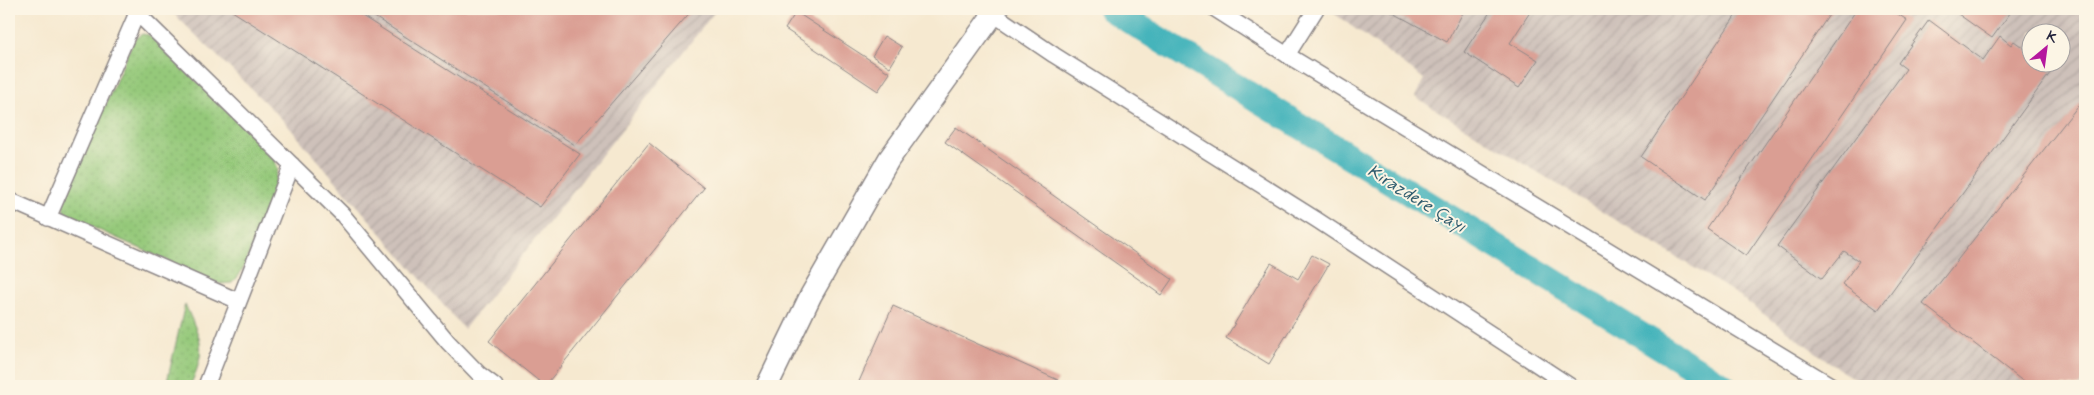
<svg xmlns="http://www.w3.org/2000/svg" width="2094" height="395" font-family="Mynerve,sans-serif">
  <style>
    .industrial { fill: url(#industrial-furrows); fill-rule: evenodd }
    .grass { fill: url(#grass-dots); stroke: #5c765a }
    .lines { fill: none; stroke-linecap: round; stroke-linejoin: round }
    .river { stroke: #44b4bb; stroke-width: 26 }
    .building { fill: #da9e93 }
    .street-casing { stroke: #8c8686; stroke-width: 18 }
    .secondary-casing { stroke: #8c8686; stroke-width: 24 }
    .street { stroke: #fff; stroke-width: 15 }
    .secondary { stroke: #fff; stroke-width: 21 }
    .labels { text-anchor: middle; stroke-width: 4; stroke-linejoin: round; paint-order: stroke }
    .water-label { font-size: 18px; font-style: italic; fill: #305c6e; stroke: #fcf5e5 }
  </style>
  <defs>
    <pattern id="industrial-furrows" width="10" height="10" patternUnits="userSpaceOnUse" patternTransform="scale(1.25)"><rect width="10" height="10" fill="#cec1ba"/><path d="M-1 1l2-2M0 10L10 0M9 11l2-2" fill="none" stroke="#b1a6a1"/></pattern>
    <pattern id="grass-dots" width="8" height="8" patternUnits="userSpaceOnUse" patternTransform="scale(1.25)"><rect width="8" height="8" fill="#95c97a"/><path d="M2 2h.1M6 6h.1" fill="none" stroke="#80ac6a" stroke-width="1.8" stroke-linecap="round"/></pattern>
  </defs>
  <rect width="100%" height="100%" fill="#fcf5e5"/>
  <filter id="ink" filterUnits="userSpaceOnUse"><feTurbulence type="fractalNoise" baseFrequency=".02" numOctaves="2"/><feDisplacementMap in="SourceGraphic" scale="10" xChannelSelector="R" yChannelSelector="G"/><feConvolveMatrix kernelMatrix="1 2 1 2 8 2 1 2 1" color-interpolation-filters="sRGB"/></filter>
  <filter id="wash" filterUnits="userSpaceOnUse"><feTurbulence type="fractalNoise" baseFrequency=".0096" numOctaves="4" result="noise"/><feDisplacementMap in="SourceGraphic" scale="20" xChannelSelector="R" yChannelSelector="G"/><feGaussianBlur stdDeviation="1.12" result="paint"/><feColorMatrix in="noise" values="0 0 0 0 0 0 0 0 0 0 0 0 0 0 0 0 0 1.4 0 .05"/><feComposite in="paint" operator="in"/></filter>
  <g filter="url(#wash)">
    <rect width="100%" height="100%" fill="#f6e9d0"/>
    <g class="industrial">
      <path d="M169,9H717L464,329L283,120Z"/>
      <path d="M1328,9H2085V386H1867L1843,372L1732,291L1415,97L1424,79ZM2032,32H2062V62H2032Z"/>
    </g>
    <g class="grass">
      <path d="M142,34L149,35L273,156L278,169L275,183L245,265L238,277L232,283L220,284L72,218L64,211L63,204L127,55L134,40Z"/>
      <path d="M185,304C201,342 208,346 190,386H166Z"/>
    </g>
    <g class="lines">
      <path class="river" d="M1110,9L1724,386"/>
    </g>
    <g id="blocks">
      <g class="building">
        <path d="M229,9H351L580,154L540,207Z"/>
        <path d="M362,9H693L575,145Z"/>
        <path d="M1386,9H1465L1447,42Z"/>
        <path d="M1492,9H1532L1510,43L1538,60L1519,88L1464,52Z"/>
        <path d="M1740,9H1833L1705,200L1641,157Z"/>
        <path d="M1857,9H1890L1907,20L1746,256L1707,229Z"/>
        <path d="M1951,9H2013L1992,38Z"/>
        <path d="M796,12L890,73L878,91L785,29Z"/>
        <path d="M1929,20L1983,60L2000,36L2011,45L2014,41L2032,54V62H2044L2053,69L1878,310L1842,284L1859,261L1844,251L1822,279L1777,246L1906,69L1898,63Z"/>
        <path d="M884,36L902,47L890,67L872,56Z"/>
        <path d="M2085,97V378L2078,386H2029L1923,304Z"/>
        <path d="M956,127L1172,279L1161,295L945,142Z"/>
        <path d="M649,143L704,188L545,386L489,341Z"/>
        <path d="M1312,255L1329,264L1269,364L1226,338L1271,263L1298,279Z"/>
        <path d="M893,306L1058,380L1055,386H857Z"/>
      </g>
    </g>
  </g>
  <g filter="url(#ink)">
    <use href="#blocks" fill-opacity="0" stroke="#8c8686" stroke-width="1"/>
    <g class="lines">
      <g class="street-casing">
        <g id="street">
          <path d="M133,9L342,214L448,342L479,374L495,386"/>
          <path d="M986,9L1054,55L1317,220L1570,386"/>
          <path d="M1215,9L1287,55L1832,386"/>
          <path d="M1287,55L1316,9"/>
          <path d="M9,200L238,301"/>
          <path d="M48,218L137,13"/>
          <path d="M206,386L292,165"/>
        </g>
      </g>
      <g class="secondary-casing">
        <path id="secondary" d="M767,386L811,295L889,159L997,9"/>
      </g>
      <use href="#street" class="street"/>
      <use href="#secondary" class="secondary"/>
    </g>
  </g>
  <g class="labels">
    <g class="water-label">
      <text transform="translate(1417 198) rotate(32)" y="6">Kirazdere Çayı</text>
    </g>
  </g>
  <rect width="2094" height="395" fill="none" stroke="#fcf5e5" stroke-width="30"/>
  <g transform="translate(2046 48) rotate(29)"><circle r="24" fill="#fcf5e5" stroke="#a5a1a1"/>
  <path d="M0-4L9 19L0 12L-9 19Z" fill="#b5179e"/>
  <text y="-8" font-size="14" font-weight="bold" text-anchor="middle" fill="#22223b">K</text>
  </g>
</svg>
